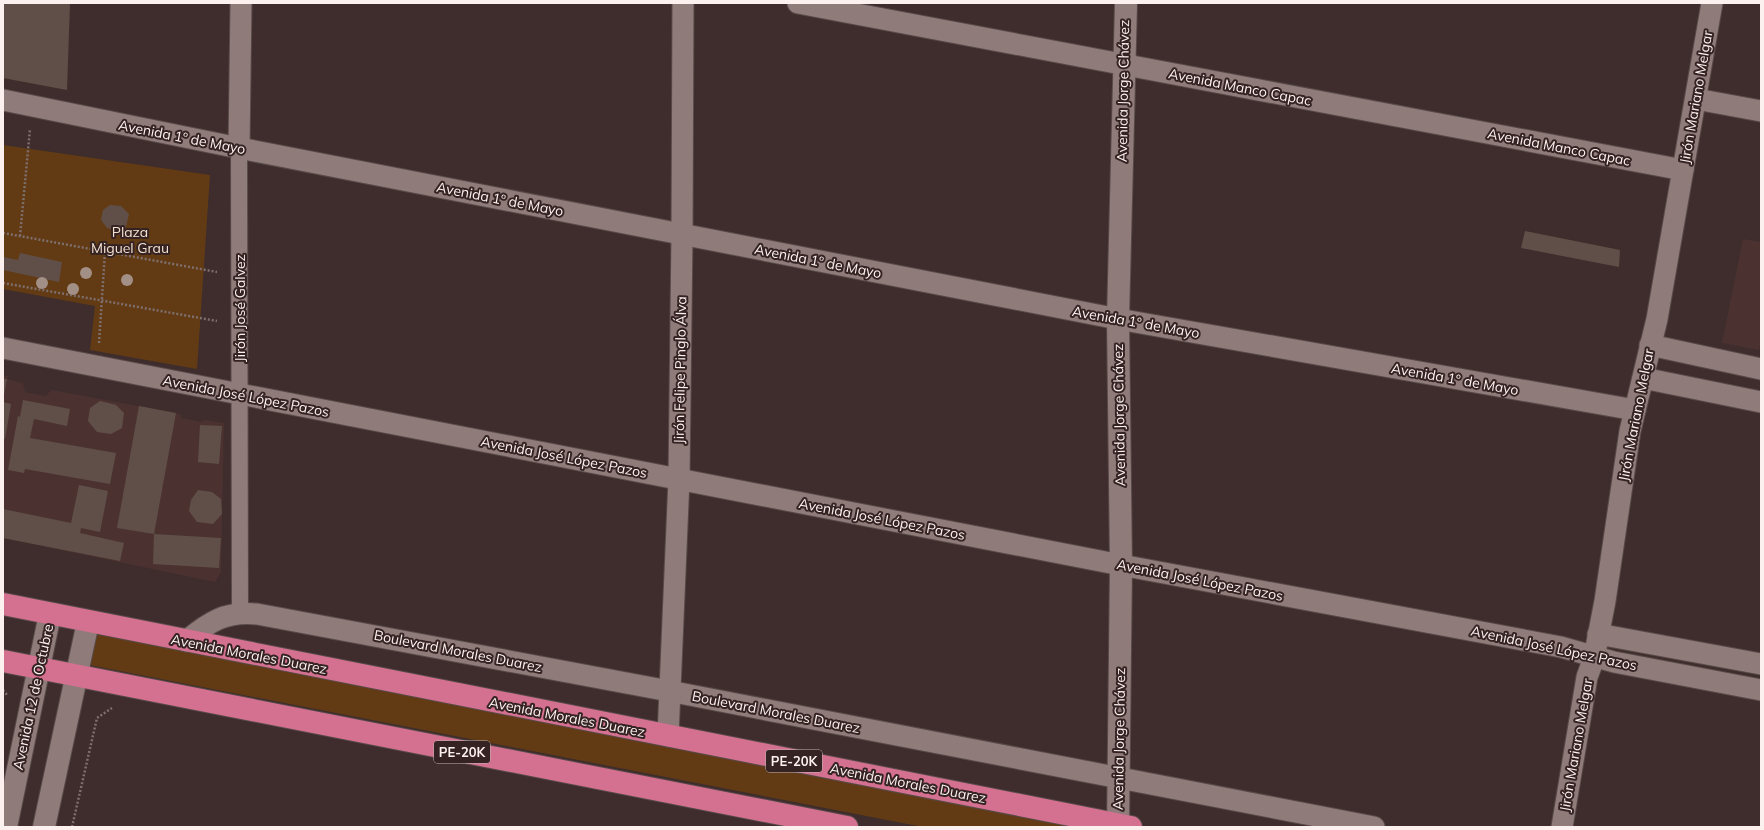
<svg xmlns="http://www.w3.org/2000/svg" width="1764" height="830" font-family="Mulish,sans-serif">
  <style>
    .built { fill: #4b3231 }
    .green { fill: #623b14 }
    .building { fill: #604f48 }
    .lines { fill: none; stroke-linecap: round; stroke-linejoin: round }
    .pedestrian-casing { stroke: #584a49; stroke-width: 18 }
    .minor-casing { stroke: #584a49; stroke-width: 23 }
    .tertiary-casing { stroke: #584a49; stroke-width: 24 }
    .secondary-casing { stroke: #584a49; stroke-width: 24 }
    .trunk-casing { stroke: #584a49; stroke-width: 24 }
    .path { stroke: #7e6f6e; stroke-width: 2.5; stroke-dasharray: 2 2; stroke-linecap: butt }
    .pedestrian { stroke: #8f7b7a; stroke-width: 16 }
    .minor { stroke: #8f7b7a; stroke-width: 21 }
    .tertiary { stroke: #8f7b7a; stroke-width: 22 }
    .secondary { stroke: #8f7b7a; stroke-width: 22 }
    .trunk { stroke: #d47090; stroke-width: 22 }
    .tree { fill: #a28f86 }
    .labels { text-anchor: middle; stroke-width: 4; stroke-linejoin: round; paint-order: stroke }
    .shield { fill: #342322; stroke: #c1b3b2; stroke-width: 1 }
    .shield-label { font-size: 13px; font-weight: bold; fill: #fdf1f0 }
    .street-label { font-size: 14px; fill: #fdf1f0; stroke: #342322 }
    .park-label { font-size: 14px; fill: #f4e0d0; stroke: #342322 }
  </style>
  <rect width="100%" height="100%" fill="#3e2d2c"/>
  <g class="built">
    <path d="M1743,239L1761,242V340L1759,350L1722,343Z"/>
    <path d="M3,375L9,376L7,379L23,383L25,392L45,396L52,390L180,414L182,418L201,422L205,420L224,423L221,572L215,582L3,538V446L7,420L3,441Z"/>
  </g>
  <g class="green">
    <path d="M3,145L210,175L197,369L90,350L95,306L3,289Z"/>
    <path d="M85,631L1079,827H923L79,663Z"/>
  </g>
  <g class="building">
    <path d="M3,3H70L67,90L3,78Z"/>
    <path d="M110,205L121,206L129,214L126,227L119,231L107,228L101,220L103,210Z"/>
    <path d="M1525,231L1620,250L1619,267L1521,248Z"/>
    <path d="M20,253L62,262L59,282L3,270V257L18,260Z"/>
    <path d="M3,379H7L4,395H3Z"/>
    <path d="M23,400L70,409L67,426L34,419L30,438L116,453L110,484L25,469L24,473L8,470L18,416L20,417Z"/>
    <path d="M100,401L116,405L124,413L122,428L111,434L97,432L88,421L90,408Z"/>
    <path d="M3,402L11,404L5,439L3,438Z"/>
    <path d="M139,406L176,413L154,534L117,528Z"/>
    <path d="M200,425L222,426L219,464L198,462Z"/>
    <path d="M79,485L108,491L100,532L81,528L80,533L124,543L120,561L3,538V509L71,523Z"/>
    <path d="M198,490L212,492L221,499L222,514L213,524L197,522L189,511L191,500Z"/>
    <path d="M154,534L221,538L219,568L153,564Z"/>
  </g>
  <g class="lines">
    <g class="pedestrian-casing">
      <path id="pedestrian" d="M239,148L240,612"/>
    </g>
    <g class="minor-casing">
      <g id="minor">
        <path d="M798,3L1683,170"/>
        <path d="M1696,99L1761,111"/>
        <path d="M3,100L239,148L1118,319L1635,410"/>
        <path d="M239,148L241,3"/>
        <path d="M1650,345L1761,369"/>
        <path d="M3,348L1121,565L1561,647L1614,662L1761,690"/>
        <path d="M1643,378L1761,402"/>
        <path d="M1598,634L1761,664"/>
        <path d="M186,641C209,622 225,611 257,614L669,691L1374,827"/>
        <path d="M668,736L679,479L682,235L683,3"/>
        <path d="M1562,827L1587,677L1594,658L1605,601L1630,431L1657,319L1712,3"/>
      </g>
    </g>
    <g class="tertiary-casing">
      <path id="tertiary" d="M1118,827L1121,565L1118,319L1126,3"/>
    </g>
    <g class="secondary-casing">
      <g id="secondary">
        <path d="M6,827L50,614"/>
        <path d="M44,827L88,622"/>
      </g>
    </g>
    <g class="trunk-casing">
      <g id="trunk">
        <path d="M3,604L1131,827"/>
        <path d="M3,661L847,827"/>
      </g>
    </g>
    <g class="path">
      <path d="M3,233L217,272"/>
      <path d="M20,236L30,129"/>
      <path d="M3,283L217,321"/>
      <path d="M99,343L105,252"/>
      <path d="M3,690L7,695"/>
      <path d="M72,827L97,718L112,708"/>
    </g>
    <use href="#pedestrian" class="pedestrian"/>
    <use href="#minor" class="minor"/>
    <use href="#tertiary" class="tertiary"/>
    <use href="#secondary" class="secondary"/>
    <use href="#trunk" class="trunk"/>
  </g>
  <g class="tree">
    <circle cx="86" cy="273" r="6"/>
    <circle cx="127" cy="280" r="6"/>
    <circle cx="42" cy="283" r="6"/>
    <circle cx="73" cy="289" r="6"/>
  </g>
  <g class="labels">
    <g class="shield">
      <rect x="434" y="741" width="56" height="22" rx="3"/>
      <rect x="766" y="750" width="56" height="22" rx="3"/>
    </g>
    <g class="shield-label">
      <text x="462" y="757">PE-20K</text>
      <text x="794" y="766">PE-20K</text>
    </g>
    <g class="street-label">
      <text transform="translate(1240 87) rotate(11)" y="5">Avenida Manco Capac</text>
      <text transform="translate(1123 91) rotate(-89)" y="5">Avenida Jorge Chávez</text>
      <text transform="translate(1696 97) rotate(-80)" y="5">Jirón Mariano Melgar</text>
      <text transform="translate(182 137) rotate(11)" y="5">Avenida 1º de Mayo</text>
      <text transform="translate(1559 147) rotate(11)" y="5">Avenida Manco Capac</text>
      <text transform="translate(500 199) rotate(11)" y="5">Avenida 1º de Mayo</text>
      <text transform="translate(818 261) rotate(11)" y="5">Avenida 1º de Mayo</text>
      <text transform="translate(240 308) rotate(-90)" y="5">Jirón José Galvez</text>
      <text transform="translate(1136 322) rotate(10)" y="5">Avenida 1º de Mayo</text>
      <text transform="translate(680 370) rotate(-89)" y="5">Jirón Felipe Pinglo Álva</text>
      <text transform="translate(1455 379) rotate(10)" y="5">Avenida 1º de Mayo</text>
      <text transform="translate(246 396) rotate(11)" y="5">Avenida José López Pazos</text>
      <text transform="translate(1119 415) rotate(-91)" y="5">Avenida Jorge Chávez</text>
      <text transform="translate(1636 415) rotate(-79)" y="5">Jirón Mariano Melgar</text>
      <text transform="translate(564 457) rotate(11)" y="5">Avenida José López Pazos</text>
      <text transform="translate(882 519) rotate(11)" y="5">Avenida José López Pazos</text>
      <text transform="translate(1200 580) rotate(11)" y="5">Avenida José López Pazos</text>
      <text transform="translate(1554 648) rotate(12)" y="5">Avenida José López Pazos</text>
      <text transform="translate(458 651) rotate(11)" y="5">Boulevard Morales Duarez</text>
      <text transform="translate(249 654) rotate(11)" y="5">Avenida Morales Duarez</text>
      <text transform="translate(33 697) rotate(-78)" y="5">Avenida 12 de Octubre</text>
      <text transform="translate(776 712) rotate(11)" y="5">Boulevard Morales Duarez</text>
      <text transform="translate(567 717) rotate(11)" y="5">Avenida Morales Duarez</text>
      <text transform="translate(1119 739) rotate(-89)" y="5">Avenida Jorge Chávez</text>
      <text transform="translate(1576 745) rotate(-80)" y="5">Jirón Mariano Melgar</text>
      <text transform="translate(908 783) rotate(11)" y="5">Avenida Morales Duarez</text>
    </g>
    <g class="park-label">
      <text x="130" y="237">Plaza<tspan x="130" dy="16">Miguel Grau</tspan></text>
    </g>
  </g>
  <rect width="1764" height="830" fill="none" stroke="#fdf1f0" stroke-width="8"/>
</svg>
